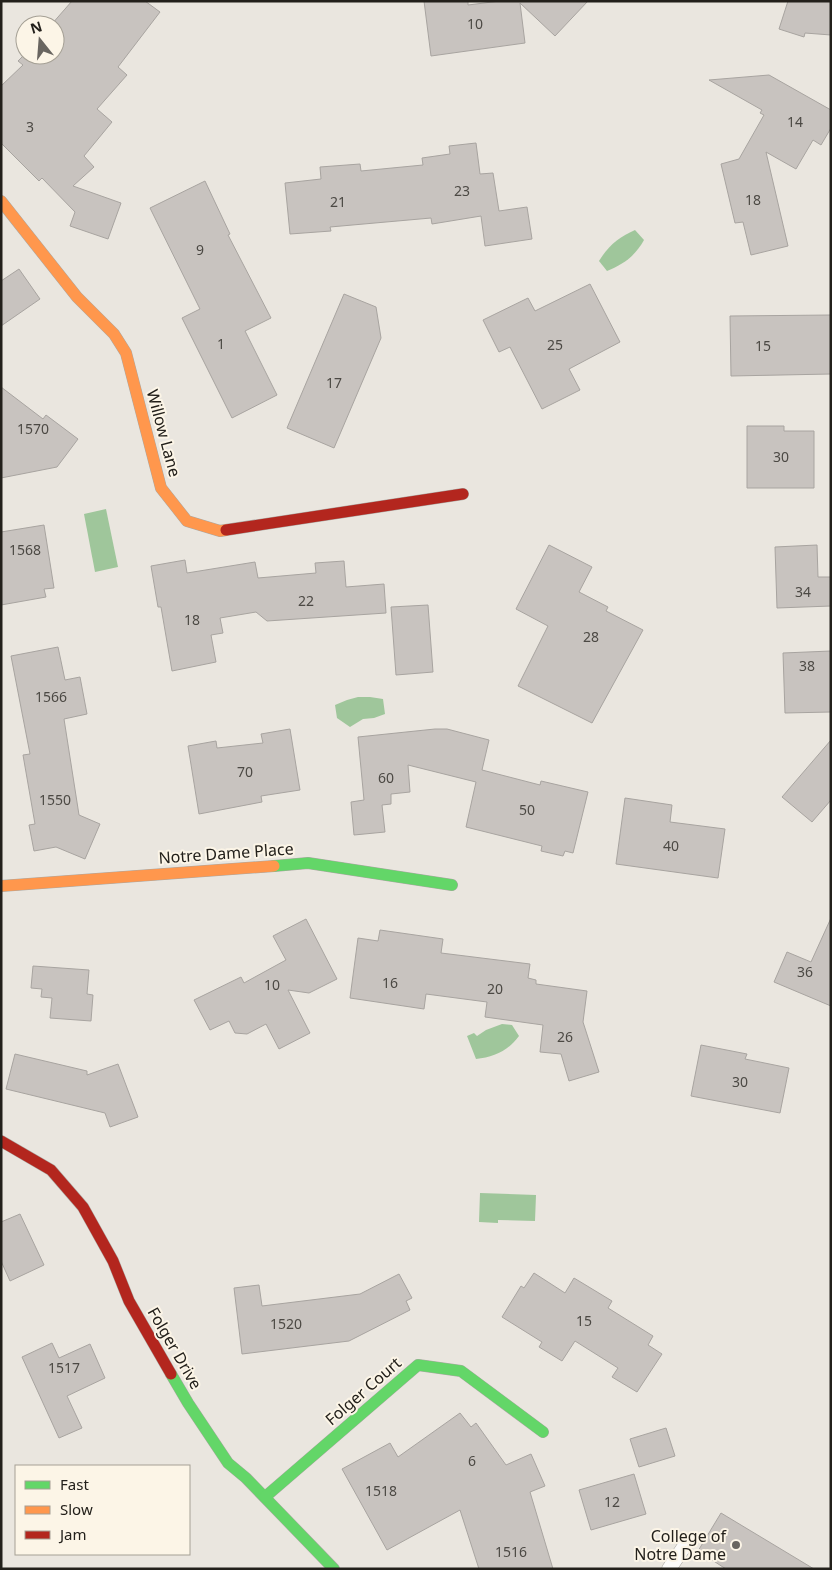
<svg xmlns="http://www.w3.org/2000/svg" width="832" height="1570" font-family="'Noto Sans',sans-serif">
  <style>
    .water { fill: #9fc69b }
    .building { fill: #c8c3bf; stroke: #a8a4a0 }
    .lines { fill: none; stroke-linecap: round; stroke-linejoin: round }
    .lane-casing { stroke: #aaa7a2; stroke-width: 15 }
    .fast-casing { stroke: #aaa7a2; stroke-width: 12 }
    .slow-casing { stroke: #aaa7a2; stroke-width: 12 }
    .jam-casing { stroke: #aaa7a2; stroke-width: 12 }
    .lane { stroke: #fcfbfa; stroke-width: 14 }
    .fast { stroke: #63d668; stroke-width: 11 }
    .slow { stroke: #ff974d; stroke-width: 11 }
    .jam { stroke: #b3261e; stroke-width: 11 }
    .poi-dot { fill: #696560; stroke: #fcf5e7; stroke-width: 2 }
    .labels { text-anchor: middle; stroke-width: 4; stroke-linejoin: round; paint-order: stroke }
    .number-label { font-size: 14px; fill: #4c4944 }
    .street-label { font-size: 16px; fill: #23201b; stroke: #fcf5e7 }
    .poi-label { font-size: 16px; fill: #23201b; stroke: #fcf5e7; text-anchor: end }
  </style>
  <rect width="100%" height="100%" fill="#eae6df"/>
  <g class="water">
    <path d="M635,230L644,240C635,256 624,264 607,271L599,261C608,246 619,237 635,230Z"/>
    <path d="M106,509L118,567L95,572L84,514Z"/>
    <path d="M358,697H370L383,699L385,714L374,718L363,719L350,727L337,718L335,705L347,700Z"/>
    <path d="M502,1024L512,1025L519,1036C508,1051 494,1057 476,1059L467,1036L474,1033L477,1036L486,1030Z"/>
    <path d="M480,1193L536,1195L535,1221L498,1220V1223L479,1222Z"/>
  </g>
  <g class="building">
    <path d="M72,1H145L160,12L118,67L127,75L97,109L112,122L84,156L94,167L73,186L121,203L108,239L70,226L75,212L42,178L39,181L1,143V86L23,65L18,61L25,54L55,55V25H51Z"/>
    <path d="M424,1H468V5L500,1H588L555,36L520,3L525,43L431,56Z"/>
    <path d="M788,1H831V35L805,33L804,37L779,29Z"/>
    <path d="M769,75L831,110V128L821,145L813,140L796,169L766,152L788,246L751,255L743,222L735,223L721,164L739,159L764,115L760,113L762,110L709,80Z"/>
    <path d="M476,143L480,174L493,173L499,211L527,207L532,239L485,246L481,216L432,224L431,218L330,227L331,231L290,234L285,183L321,179L320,167L360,164L361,171L423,165L422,158L450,154L449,146Z"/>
    <path d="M205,181L230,234L228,235L271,318L245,331L277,395L232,418L182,318L200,309L150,208Z"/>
    <path d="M19,269L40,299L1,326V281Z"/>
    <path d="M590,284L620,342L569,369L580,390L542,409L510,347L499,352L483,320L528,298L535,311Z"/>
    <path d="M344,294L376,307L381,338L334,448L287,428Z"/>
    <path d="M831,315V374L731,376L730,316Z"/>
    <path d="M1,387L43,419L46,415L78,439L57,467L1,478Z"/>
    <path d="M747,426H784V431H814V488H747Z"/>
    <path d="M44,525L54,588L44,589L46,597L1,605V532Z"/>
    <path d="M549,545L592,567L579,592L608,607L606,611L643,630L592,723L518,686L548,626L516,609Z"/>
    <path d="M817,545L818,577H831V606L777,608L775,547Z"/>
    <path d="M185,560L187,573L255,562L258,578L316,573L315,563L344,561L346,587L384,584L386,613L267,621L256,612L220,618L223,633L211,635L216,662L172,671L161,607H158L151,566Z"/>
    <path d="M428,605L433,672L396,675L391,607Z"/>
    <path d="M58,647L65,680L80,677L87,714L64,719L79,815L100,824L85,859L56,847L34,851L29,825L35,824L23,755L30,754L11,656Z"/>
    <path d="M831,651V712L785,713L783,653Z"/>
    <path d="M290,729L300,790L261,796L262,802L199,814L188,746L216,741L217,748L263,743L261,734Z"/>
    <path d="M435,729H447L489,740L482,770L540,785L541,781L588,792L573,853L565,851L563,856L541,851L542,846L466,827L476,782L408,765L410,792L391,794V804L382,805L385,832L354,835L351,802L364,800L358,737Z"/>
    <path d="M831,740V800L812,822L782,797Z"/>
    <path d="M625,798L672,805L670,822L725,829L718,878L616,864Z"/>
    <path d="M831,918V1006L774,982L787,952L811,962Z"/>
    <path d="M306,919L337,979L309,993L288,990L310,1033L279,1049L266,1024L247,1034L235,1033L229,1021L210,1030L194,1000L241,977L244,983L286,960L273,936Z"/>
    <path d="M380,930L443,939L441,953L530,964L528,978L536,980V984L587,991L583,1022L599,1072L569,1081L561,1054L540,1052L543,1025L485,1017L487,1002L426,994L424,1009L350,998L358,938L378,941Z"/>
    <path d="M33,966L89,970L87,994L93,995L91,1021L50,1018L52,998L41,997L42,989L31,988Z"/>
    <path d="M701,1045L747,1054L745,1059L789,1068L780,1113L691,1096Z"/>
    <path d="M15,1054L87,1071V1075L118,1064L138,1117L110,1127L105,1113L6,1089Z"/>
    <path d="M20,1214L44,1265L10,1281L1,1261V1222Z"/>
    <path d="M534,1273L565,1293L574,1278L612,1301L608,1308L653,1336L648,1345L662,1354L637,1392L612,1377L618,1368L575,1341L562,1361L539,1347L542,1342L502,1317L521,1286L524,1288Z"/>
    <path d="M399,1274L412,1298L406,1301L410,1310L349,1341L242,1354L234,1288L259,1285L262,1306L360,1294Z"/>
    <path d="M52,1343L59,1358L90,1344L105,1378L67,1396L82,1428L59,1438L22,1357Z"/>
    <path d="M460,1413L471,1427L476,1423L506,1465L531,1454L545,1486L530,1492L553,1569H479L460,1510L387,1550L342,1469L390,1443L398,1457Z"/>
    <path d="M666,1428L675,1456L639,1467L630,1439Z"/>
    <path d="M634,1474L646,1514L591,1530L579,1490Z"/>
    <path d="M721,1513L814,1569H726L698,1551Z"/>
  </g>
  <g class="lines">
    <g class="lane-casing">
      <path id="lane" d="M669,1569L688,1541"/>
    </g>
    <g class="fast-casing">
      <g id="fast">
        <path d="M274,866L308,863L452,885"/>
        <path d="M171,1374L188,1403L228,1463L246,1478L334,1569"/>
        <path d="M265,1497L418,1365L461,1371L543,1432"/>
      </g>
    </g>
    <g class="slow-casing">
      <g id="slow">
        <path d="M1,201L77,297L114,334L126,353L161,488L187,521L220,531L226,530"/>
        <path d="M1,886L274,866"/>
      </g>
    </g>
    <g class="jam-casing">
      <g id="jam">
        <path d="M226,530L463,494"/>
        <path d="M1,1141L51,1170L83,1207L113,1261L129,1301L171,1374"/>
      </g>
    </g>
    <use href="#lane" class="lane"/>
    <use href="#fast" class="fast"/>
    <use href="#slow" class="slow"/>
    <use href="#jam" class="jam"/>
  </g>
  <circle class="poi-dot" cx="736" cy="1545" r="5"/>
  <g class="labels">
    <g class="number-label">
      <text x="475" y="29">10</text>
      <text x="795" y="127">14</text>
      <text x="30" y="132">3</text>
      <text x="462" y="196">23</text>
      <text x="753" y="205">18</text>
      <text x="338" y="207">21</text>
      <text x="200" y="255">9</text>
      <text x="221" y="349">1</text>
      <text x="555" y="350">25</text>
      <text x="763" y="351">15</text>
      <text x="334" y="388">17</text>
      <text x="33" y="434">1570</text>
      <text x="781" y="462">30</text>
      <text x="25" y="555">1568</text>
      <text x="803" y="597">34</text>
      <text x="306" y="606">22</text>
      <text x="192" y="625">18</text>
      <text x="591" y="642">28</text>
      <text x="807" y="671">38</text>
      <text x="51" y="702">1566</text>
      <text x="245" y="777">70</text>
      <text x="386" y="783">60</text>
      <text x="55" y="805">1550</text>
      <text x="527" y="815">50</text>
      <text x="671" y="851">40</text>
      <text x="805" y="977">36</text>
      <text x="390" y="988">16</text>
      <text x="272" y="990">10</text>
      <text x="495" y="994">20</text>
      <text x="565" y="1042">26</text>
      <text x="740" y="1087">30</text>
      <text x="584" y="1326">15</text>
      <text x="286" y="1329">1520</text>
      <text x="64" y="1373">1517</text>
      <text x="472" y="1466">6</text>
      <text x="381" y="1496">1518</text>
      <text x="612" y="1507">12</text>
      <text x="511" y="1557">1516</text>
    </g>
    <g class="street-label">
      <text transform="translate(164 433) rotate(75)" y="6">Willow Lane</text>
      <text transform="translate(226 853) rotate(-4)" y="6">Notre Dame Place</text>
      <text transform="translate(175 1348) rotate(60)" y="6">Folger Drive</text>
      <text transform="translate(363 1391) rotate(-41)" y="6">Folger Court</text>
    </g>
    <g class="poi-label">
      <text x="726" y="1542">College of<tspan x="726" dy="18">Notre Dame</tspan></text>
    </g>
  </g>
  <rect width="832" height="1570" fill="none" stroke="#23201b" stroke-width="5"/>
  <rect x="15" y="1465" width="175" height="90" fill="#fcf5e7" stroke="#a5a095"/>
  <rect x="25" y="1481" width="25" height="8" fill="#63d668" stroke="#a5a095"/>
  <text x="60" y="1490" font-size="15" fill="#23201b">Fast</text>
  <rect x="25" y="1506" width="25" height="8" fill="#ff974d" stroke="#a5a095"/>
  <text x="60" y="1515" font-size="15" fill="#23201b">Slow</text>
  <rect x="25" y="1531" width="25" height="8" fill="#b3261e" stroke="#a5a095"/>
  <text x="60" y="1540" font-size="15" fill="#23201b">Jam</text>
  <g transform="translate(40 40) rotate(343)"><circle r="24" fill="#fcf5e7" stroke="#a5a095"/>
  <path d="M0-4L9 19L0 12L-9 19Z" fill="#696560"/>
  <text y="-8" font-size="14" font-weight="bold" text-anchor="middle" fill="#23201b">N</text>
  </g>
</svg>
